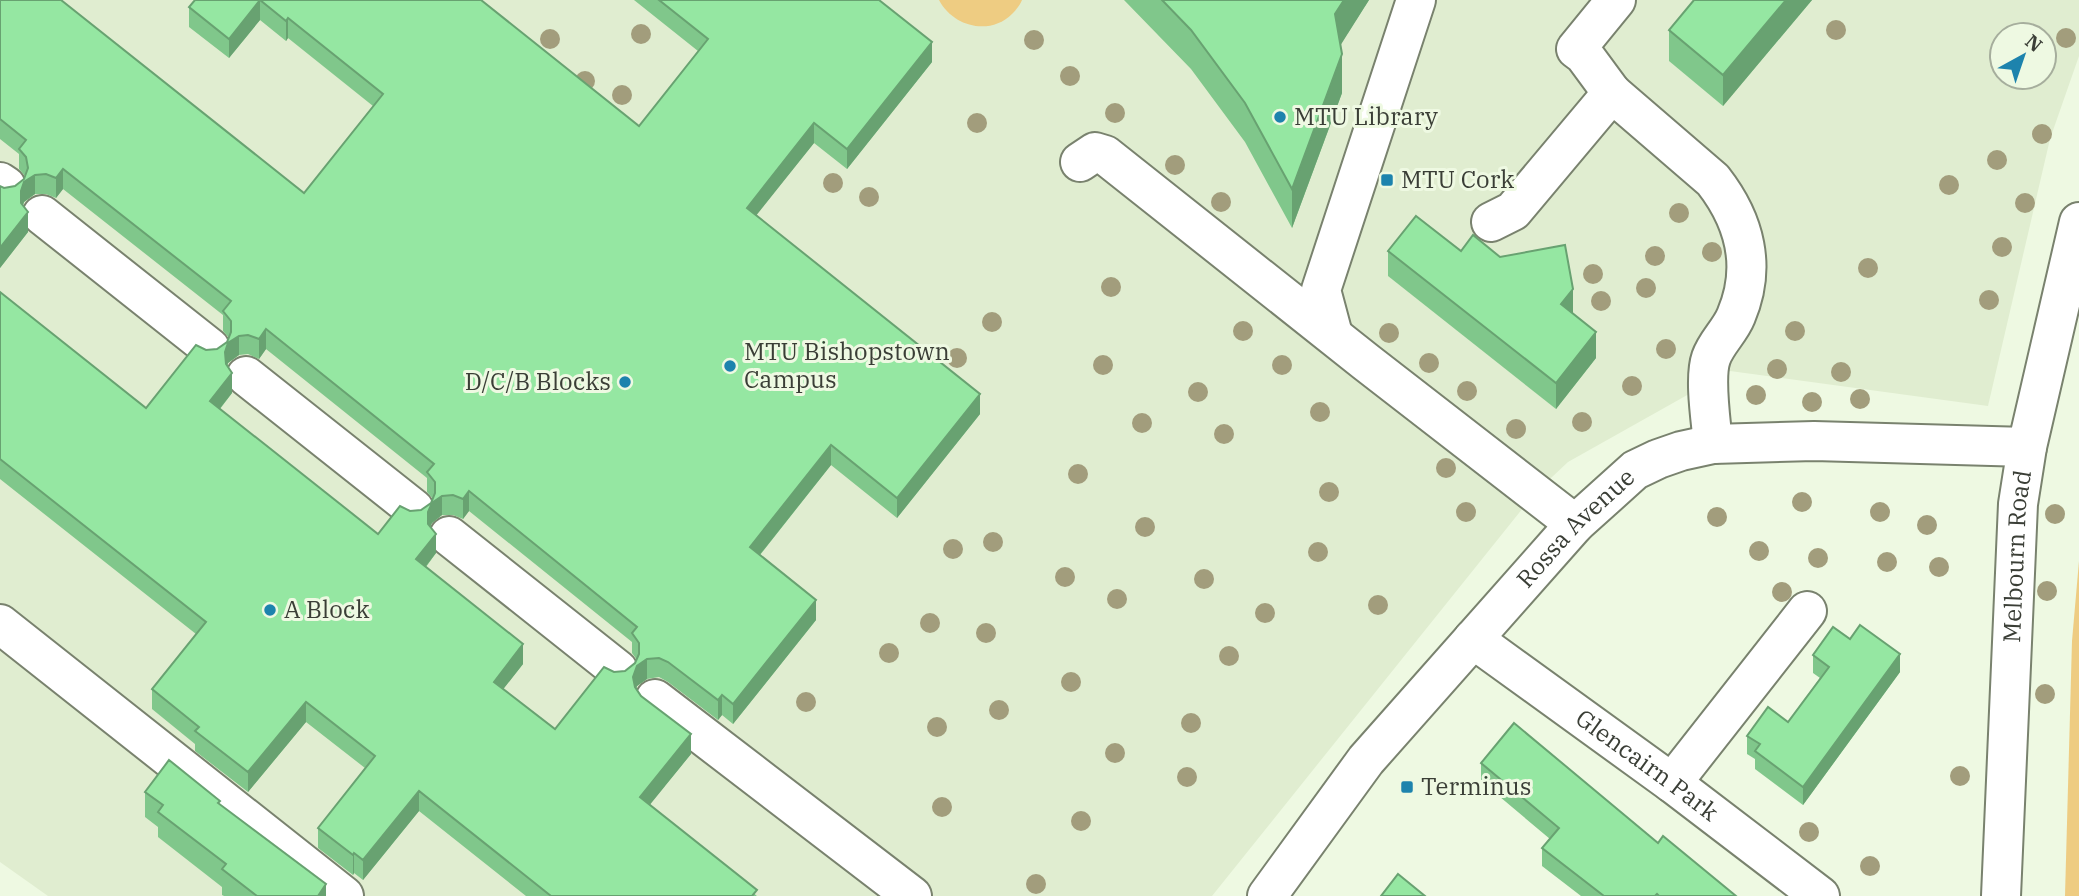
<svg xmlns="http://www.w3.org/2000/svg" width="2079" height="896" font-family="'IBM Plex Serif',serif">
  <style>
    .built { fill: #e0edd0; fill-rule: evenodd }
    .green { fill: #eecc82 }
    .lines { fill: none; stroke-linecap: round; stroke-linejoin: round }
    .minor-casing { stroke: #79826e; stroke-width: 42 }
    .minor { stroke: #fff; stroke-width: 38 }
    .tree { fill: #a29d7c }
    .wall { fill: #80c78b; fill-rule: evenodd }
    .shaded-wall { fill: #68a271 }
    .building { fill: #95e7a2; stroke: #68a271; stroke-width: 2; fill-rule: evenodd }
    .poi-dot { fill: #1d83ad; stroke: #eef9e2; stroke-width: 2.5 }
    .labels { text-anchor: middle; stroke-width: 6; stroke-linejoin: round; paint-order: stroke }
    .poi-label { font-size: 24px; fill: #3a3e36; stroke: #eef9e2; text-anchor: start }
    .street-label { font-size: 24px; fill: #3a3e36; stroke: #eef9e2 }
  </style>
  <rect width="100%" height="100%" fill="#eef9e2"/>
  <path class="built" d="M0,0H2079V56L2050,139L1988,406L1730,371L1568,462L1535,493L1212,896H48L0,862ZM2002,35H2044V77H2002Z"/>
  <g class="green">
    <path d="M939,0H1022C1020,5 1016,10 1012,14C990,36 953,27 939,0Z"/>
    <path d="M2079,561V896H2065L2072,641Z"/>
  </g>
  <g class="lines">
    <g class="minor-casing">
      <g id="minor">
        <path d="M1612,93L1584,55L1576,49L1616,0"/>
        <path d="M1080,162L1095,152L1105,155L1366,362L1575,524"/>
        <path d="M0,182L6,186"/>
        <path d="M42,215L210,348"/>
        <path d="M1491,222L1513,211L1612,93L1713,180C1745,221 1757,267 1736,316C1730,331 1716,343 1711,358C1704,378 1711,421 1713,444"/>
        <path d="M1333,335L1321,290L1416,0"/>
        <path d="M246,376L414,509"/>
        <path d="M449,536L618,670"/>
        <path d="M0,624L344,896"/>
        <path id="s1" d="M1473,639L1672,783L1820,896"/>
        <path d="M655,699L912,896"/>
        <path d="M1672,783L1807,611"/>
        <path id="s2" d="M1267,896L1366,760L1575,524L1635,470L1658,459L1681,451L1713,444L1814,441L2027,447"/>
        <path id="s3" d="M2001,896L2018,504L2027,447L2079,222"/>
      </g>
    </g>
    <use href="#minor" class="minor"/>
  </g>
  <g class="tree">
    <circle cx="1836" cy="30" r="10"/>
    <circle cx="641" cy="34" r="10"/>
    <circle cx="2066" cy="38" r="10"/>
    <circle cx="550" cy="39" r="10"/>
    <circle cx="1034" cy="40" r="10"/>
    <circle cx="1070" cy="76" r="10"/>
    <circle cx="585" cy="81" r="10"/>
    <circle cx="622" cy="95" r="10"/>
    <circle cx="1115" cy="113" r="10"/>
    <circle cx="977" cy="123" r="10"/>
    <circle cx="2042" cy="134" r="10"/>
    <circle cx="1997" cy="160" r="10"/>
    <circle cx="1175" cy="165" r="10"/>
    <circle cx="833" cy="183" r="10"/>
    <circle cx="1949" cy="185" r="10"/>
    <circle cx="869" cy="197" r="10"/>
    <circle cx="1221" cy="202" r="10"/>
    <circle cx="2025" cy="203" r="10"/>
    <circle cx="1679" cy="213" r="10"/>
    <circle cx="2002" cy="247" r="10"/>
    <circle cx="1712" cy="252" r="10"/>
    <circle cx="1655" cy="256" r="10"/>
    <circle cx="1868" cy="268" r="10"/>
    <circle cx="1593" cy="274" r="10"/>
    <circle cx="1111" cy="287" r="10"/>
    <circle cx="1646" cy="288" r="10"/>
    <circle cx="1989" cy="300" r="10"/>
    <circle cx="1601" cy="301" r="10"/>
    <circle cx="992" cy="322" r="10"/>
    <circle cx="1243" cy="331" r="10"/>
    <circle cx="1795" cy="331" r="10"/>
    <circle cx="1389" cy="333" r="10"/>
    <circle cx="1666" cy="349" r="10"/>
    <circle cx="957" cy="358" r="10"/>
    <circle cx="1429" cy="363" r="10"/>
    <circle cx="1103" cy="365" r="10"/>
    <circle cx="1282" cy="365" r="10"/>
    <circle cx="1777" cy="369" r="10"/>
    <circle cx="1841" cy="372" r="10"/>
    <circle cx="1632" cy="386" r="10"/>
    <circle cx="1467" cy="391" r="10"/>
    <circle cx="1198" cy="392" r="10"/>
    <circle cx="1756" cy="395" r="10"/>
    <circle cx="1860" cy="399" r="10"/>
    <circle cx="1812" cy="402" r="10"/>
    <circle cx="1320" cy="412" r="10"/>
    <circle cx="1582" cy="422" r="10"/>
    <circle cx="1142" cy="423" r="10"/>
    <circle cx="1516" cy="429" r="10"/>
    <circle cx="1224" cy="434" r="10"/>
    <circle cx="1446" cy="468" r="10"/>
    <circle cx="1078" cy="474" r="10"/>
    <circle cx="1329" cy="492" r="10"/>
    <circle cx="1802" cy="502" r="10"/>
    <circle cx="1466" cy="512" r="10"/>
    <circle cx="1880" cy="512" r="10"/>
    <circle cx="2055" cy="514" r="10"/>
    <circle cx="1717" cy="517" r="10"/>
    <circle cx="1927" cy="525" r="10"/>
    <circle cx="1145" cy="527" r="10"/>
    <circle cx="993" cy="542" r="10"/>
    <circle cx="953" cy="549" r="10"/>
    <circle cx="1759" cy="551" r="10"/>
    <circle cx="1318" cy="552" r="10"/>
    <circle cx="1818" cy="558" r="10"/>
    <circle cx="1887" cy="562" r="10"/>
    <circle cx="1939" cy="567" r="10"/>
    <circle cx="1065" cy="577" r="10"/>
    <circle cx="1204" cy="579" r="10"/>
    <circle cx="2047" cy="591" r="10"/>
    <circle cx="1782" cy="592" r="10"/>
    <circle cx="1117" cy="599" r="10"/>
    <circle cx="1378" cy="605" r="10"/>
    <circle cx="1265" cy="613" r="10"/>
    <circle cx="930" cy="623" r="10"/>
    <circle cx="986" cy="633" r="10"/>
    <circle cx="889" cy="653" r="10"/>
    <circle cx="1229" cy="656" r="10"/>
    <circle cx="1071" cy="682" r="10"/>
    <circle cx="2045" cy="694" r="10"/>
    <circle cx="806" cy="702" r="10"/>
    <circle cx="999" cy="710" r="10"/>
    <circle cx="1191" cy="723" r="10"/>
    <circle cx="937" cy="727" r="10"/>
    <circle cx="1115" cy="753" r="10"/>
    <circle cx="1960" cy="776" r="10"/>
    <circle cx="1187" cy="777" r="10"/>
    <circle cx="942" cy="807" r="10"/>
    <circle cx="1081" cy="821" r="10"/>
    <circle cx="1809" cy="832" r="10"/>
    <circle cx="1870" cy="866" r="10"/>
    <circle cx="1036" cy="884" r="10"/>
  </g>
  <g class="wall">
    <path d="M0,0L304,193L373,106L288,38L286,41L260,20L229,58L189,27V7L195,0H481L639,126L698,51L634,0H879L932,62L847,169L814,143L756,215L980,414L897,518L831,465L760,555L816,620L733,724L722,715L718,720L668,682L659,677L647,679L637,686L636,689L691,754L649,805L757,896H526L419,811L363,880L354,873L353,875L318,848V828L365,768L306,722L248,792L195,751V744L152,709V689L196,634L0,479V292L146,408L206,350L217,349L227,342L229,338L223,331V315L63,189L56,198L46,194H35L24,202L23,205L28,232L0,268V186L4,188L15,186L24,179L25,176L19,169V154L0,139ZM266,349L427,478V492L433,499L431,503L421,510L410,511L378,534L220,409L232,393L227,366L228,363L239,355L248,354L259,359ZM469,511L632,642V653L637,660L635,663L625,671L614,672L555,729L503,689L523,664L426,567L436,553L430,526L432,523L442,515H453L463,519Z"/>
    <path d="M1124,0H1369L1340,45L1342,93L1292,228L1245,142L1191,69Z"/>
    <path d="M1694,0H1812L1723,106L1669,61V30Z"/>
    <path d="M1388,251L1573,314L1596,358L1556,409L1388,276Z"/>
    <path d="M1850,639L1900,672L1803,805L1755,769V759L1747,754V736L1788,722L1820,678L1813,673V655Z"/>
    <path d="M1481,763L1658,843L1736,896H1581L1542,866V848L1550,839L1481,781Z"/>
    <path d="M145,792L326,896H224L222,895V887L158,837V827L145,817Z"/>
  </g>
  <g class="shaded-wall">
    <path d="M260,0V20L229,58V39Z"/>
    <path d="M1344,0H1369L1335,54V14Z"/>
    <path d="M1786,0H1812L1723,106V75Z"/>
    <path d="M288,18V38L286,41V21Z"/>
    <path d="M932,42V62L847,169V149Z"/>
    <path d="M1342,54V93L1292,228V189Z"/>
    <path d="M814,123V143L747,227V208Z"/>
    <path d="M63,169V189L56,198V178Z"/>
    <path d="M35,175V194L24,202L21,211V191L24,182Z"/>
    <path d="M28,212V232L0,268V248Z"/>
    <path d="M1573,289V315L1561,304Z"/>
    <path d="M266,329V349L259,359V339Z"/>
    <path d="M1596,332V358L1556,409V383Z"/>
    <path d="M239,336V355L228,363L225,372V352L228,343Z"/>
    <path d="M232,373V393L210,421V401Z"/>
    <path d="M980,394V414L897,518V498Z"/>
    <path d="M831,445V465L750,567V547Z"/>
    <path d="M469,491V511L463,519V499Z"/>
    <path d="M442,496V515L432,523L428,532V512L432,503Z"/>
    <path d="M436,534V553L416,579V559Z"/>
    <path d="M816,600V620L733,724V704Z"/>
    <path d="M523,644V664L494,701V682Z"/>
    <path d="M1900,654V672L1803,805V787Z"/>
    <path d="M647,659V679L637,686L633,697V677L637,666Z"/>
    <path d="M722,695V715L718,720V700Z"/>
    <path d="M306,702V722L248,792V772Z"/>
    <path d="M691,734V754L640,817V797Z"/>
    <path d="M419,791V811L363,880V860Z"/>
    <path d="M354,853V873L353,875V855Z"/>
    <path d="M326,884V896H318Z"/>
  </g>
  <g class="building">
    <path d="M0,0H61L304,193L383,94L288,18L286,21L260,0L229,39L189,7L195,0H481L639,126L708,39L659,0H879L932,42L847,149L814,123L747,208L980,394L897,498L831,445L750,547L816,600L733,704L722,695L718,700L668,662L659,658L647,659L637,666L633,677L635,687L641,696L691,734L640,797L757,890L752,896H551L419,791L363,860L354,853L353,855L318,828L375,756L306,702L248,772L195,731L199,727L152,689L206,622L0,459V292L146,408L196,345L206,350L217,349L227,342L231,332V321L223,311L231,301L63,169L56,178L46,174L35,175L24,182L21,191V203L28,212L0,248V186L4,188L15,186L24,179L28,168L26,157L19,149L26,140L0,119ZM266,329L434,464L427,472L435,482V493L431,503L421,510L410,511L400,506L378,534L210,401L232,373L226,364L225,352L228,343L239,336L248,335L259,339ZM469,491L637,627L632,633L639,643V654L635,663L625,671L614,672L604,667L555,729L494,682L523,644L416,559L436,534L428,524V512L432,503L442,496L453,495L463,499Z"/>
    <path d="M1162,0H1344L1335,14L1342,54L1292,189L1245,103L1191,30Z"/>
    <path d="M1694,0H1786L1723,75L1669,30Z"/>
    <path d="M1416,216L1461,251L1473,235L1500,257L1565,245L1573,289L1561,304L1596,332L1556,383L1388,251Z"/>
    <path d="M1860,625L1900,654L1803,787L1755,751L1760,744L1747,736L1768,707L1788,722L1829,667L1813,655L1833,627L1850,639Z"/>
    <path d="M1514,723L1658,843L1663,836L1736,896H1659L1657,894L1655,896H1604L1542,848L1559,828L1481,763Z"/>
    <path d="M169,760L220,801L218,803L326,884L318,896H257L222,869L226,864L158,812L163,805L145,792Z"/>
    <path d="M1398,874L1425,896H1381Z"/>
  </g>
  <g class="poi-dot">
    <circle cx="1280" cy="117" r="7"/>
    <rect x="1380" y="173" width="14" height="14" rx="3.5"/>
    <circle cx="730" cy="366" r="7"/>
    <circle cx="625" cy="382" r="7"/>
    <circle cx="270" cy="610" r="7"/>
    <rect x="1400" y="780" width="14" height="14" rx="3.5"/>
  </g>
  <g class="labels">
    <g class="poi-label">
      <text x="1294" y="125">MTU Library</text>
      <text x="1401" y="188">MTU Cork</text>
      <text x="744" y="360">MTU Bishopstown<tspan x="744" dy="28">Campus</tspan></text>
      <text x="611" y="390" text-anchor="end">D/C/B Blocks</text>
      <text x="284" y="618">A Block</text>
      <text x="1421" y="795">Terminus</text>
    </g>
    <g class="street-label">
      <text dy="8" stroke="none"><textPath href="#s2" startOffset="481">Rossa Avenue</textPath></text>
      <text dy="8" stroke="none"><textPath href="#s3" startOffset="340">Melbourn Road</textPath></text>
      <text dy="8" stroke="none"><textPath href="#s1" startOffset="215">Glencairn Park</textPath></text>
    </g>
  </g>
  <g transform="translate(2023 56) rotate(40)"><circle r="33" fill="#eef9e2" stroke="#a6ae9d" stroke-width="2"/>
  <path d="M0-5L12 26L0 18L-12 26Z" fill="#1d83ad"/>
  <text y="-10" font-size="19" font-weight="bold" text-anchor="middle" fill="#3a3e36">N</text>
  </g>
</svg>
